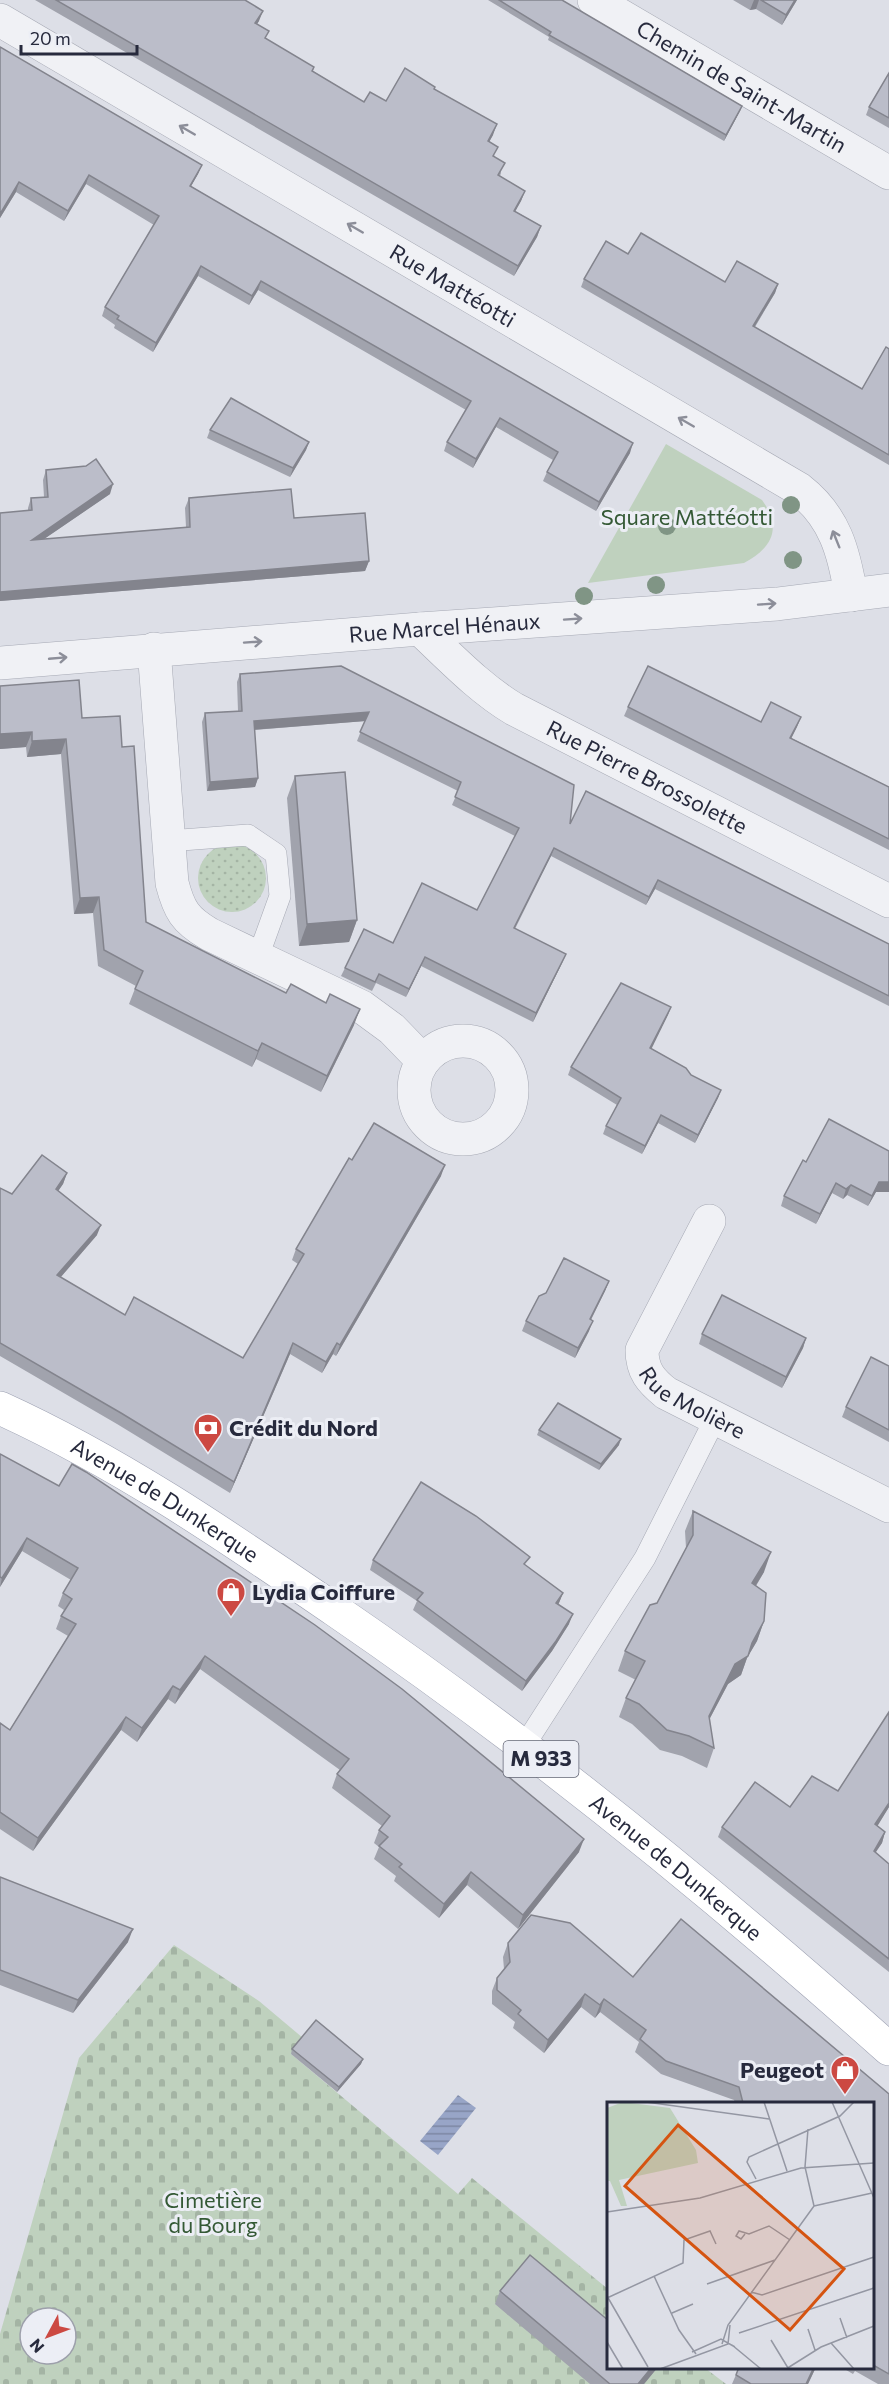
<svg xmlns="http://www.w3.org/2000/svg" width="889" height="2384" font-family="Commissioner,sans-serif">
  <style>
    .grass { fill: url(#grass-dots) }
    .cemetery { fill: url(#cemetery-stones); fill-rule: evenodd }
    .park { fill: #bfd1be }
    .water { fill: url(#water-rules) }
    .lines { fill: none; stroke-linecap: round; stroke-linejoin: round }
    .lane-casing { stroke: #a6a9b4; stroke-width: 22 }
    .street-casing { stroke: #a6a9b4; stroke-width: 34 }
    .primary-casing { stroke: #9da1b2; stroke-width: 34 }
    .lane { stroke: #f0f1f5; stroke-width: 21 }
    .street { stroke: #f0f1f5; stroke-width: 33 }
    .primary { stroke: #fff; stroke-width: 33 }
    .tree { fill: #809585 }
    .wall { fill: #a1a3ad }
    .shaded-wall { fill: #83848d }
    .building { fill: #bbbdc9; stroke: #83848d; stroke-width: 1.5 }
    .oneway { stroke: #8c8e99 }
    .labels { text-anchor: middle; stroke-width: 6; stroke-linejoin: round; paint-order: stroke }
    .shield { fill: #eceef5; stroke: #626574; stroke-width: 1.5 }
    .shield-label { font-size: 21px; font-weight: bold; fill: #272a3d }
    .street-label { font-size: 22px; fill: #272a3d; stroke: #eceef5 }
    .park-label { font-size: 22px; fill: #345935; stroke: #eceef5 }
    .poi-label { font-size: 22px; font-weight: bold; fill: #272a3d; stroke: #eceef5; text-anchor: start }
    .inset-road { fill: none; stroke: #9497a3; stroke-width: 1.5 }
    .view { fill: #d55411; fill-opacity: 0.15; stroke: #d55411; stroke-width: 3 }
    .inset-edge { fill: none; stroke: #272a3d; stroke-width: 3 }
  </style>
  <defs>
    <pattern id="grass-dots" width="8" height="8" patternUnits="userSpaceOnUse" patternTransform="scale(1.5)"><rect width="8" height="8" fill="#bfd1be"/><path d="M2 2h.1M6 6h.1" fill="none" stroke="#a4b4a4" stroke-width="1.8" stroke-linecap="round"/></pattern>
    <pattern id="cemetery-stones" width="16" height="16" patternUnits="userSpaceOnUse" patternTransform="scale(1.5)"><rect width="16" height="16" fill="#bfd1be"/><path d="M2 7V4a2 2 0 0 1 4 0v3zM10 15v-3a2 2 0 0 1 4 0v3z" fill="#a4b4a4"/></pattern>
    <pattern id="water-rules" width="6" height="5" patternUnits="userSpaceOnUse" patternTransform="scale(1.5)"><rect width="6" height="5" fill="#98a5c7"/><path d="M0 2.5h6" fill="none" stroke="#7c87a3"/></pattern>
  </defs>
  <rect width="100%" height="100%" fill="#dddfe7"/>
  <circle class="grass" cx="232" cy="878" r="34"/>
  <path class="cemetery" d="M174,1945L259,2001L303,2038L291,2054L458,2194L472,2178L608,2289V2368H705L726,2384H0V2334L79,2058ZM30,2318H66V2354H30Z"/>
  <path class="park" d="M666,444L762,500C782,528 773,547 744,563L588,583Z"/>
  <path class="water" d="M458,2095L476,2108L438,2155L420,2141Z"/>
  <g class="lines">
    <g class="lane-casing">
      <g id="lane">
        <path d="M168,841L248,835L276,854L280,896L258,957"/>
        <path d="M524,1746L645,1558L715,1419"/>
      </g>
    </g>
    <g class="street-casing">
      <g id="street">
        <path id="s1" d="M594,0L889,173"/>
        <path id="s2" d="M0,20L799,489C835,517 844,552 851,595"/>
        <path id="s3" d="M420,629C450,657 479,688 514,709L889,901"/>
        <path d="M154,649L172,883C179,910 185,920 209,934L362,1007L392,1029L423,1061"/>
        <path id="s4" d="M0,663L420,629L777,604L889,590"/>
        <circle cx="463" cy="1090" r="49"/>
        <path id="s5" d="M709,1221L642,1350C642,1371 651,1381 666,1393L889,1506"/>
      </g>
    </g>
    <g class="primary-casing">
      <g id="primary">
        <path id="s6" d="M0,1408C119,1462 228,1537 335,1610C530,1743 713,1892 889,2049"/>
      </g>
    </g>
    <use href="#lane" class="lane"/>
    <use href="#street" class="street"/>
    <use href="#primary" class="primary"/>
  </g>
  <g class="tree">
    <circle cx="791" cy="505" r="9"/>
    <circle cx="667" cy="526" r="9"/>
    <circle cx="793" cy="560" r="9"/>
    <circle cx="656" cy="585" r="9"/>
    <circle cx="584" cy="596" r="9"/>
  </g>
  <g class="wall">
    <path d="M35,0H245L259,21L257,24L266,39L314,67L313,71L364,102L386,101L434,89L493,135L489,142L501,173L500,176L525,191L521,201L515,211L541,226L537,237L514,276Z"/>
    <path d="M488,0H562L742,106L740,111L724,141L548,40L549,37Z"/>
    <path d="M733,0H797L782,25L756,9L750,10Z"/>
    <path d="M0,47L202,165L198,174L191,186L630,453L596,511L543,481L547,472L553,460L496,427L473,468L444,451L447,442L466,410L258,290L249,305L198,276L153,352L114,328L115,325L102,316L105,307L154,225L86,184L64,221L16,192L0,218Z"/>
    <path d="M889,73V128L866,115L869,107Z"/>
    <path d="M628,254L725,282L778,284L775,293L755,327L862,389L889,349V465L581,287L584,279Z"/>
    <path d="M210,430L309,442L306,450L290,477L207,438Z"/>
    <path d="M46,470L110,494L44,539L186,527L185,508L189,498L294,518L369,561L365,571L0,601V513L28,511V508L31,498L44,497L43,480Z"/>
    <path d="M341,666L570,824L889,944V1006L655,889L646,905L551,856L515,929L566,954L562,963L533,1022L421,966L406,997L376,983L372,991L341,976L345,968L393,943L477,910L515,836L452,805L458,791L357,741L365,721L254,730L258,778L255,787L207,791L202,722L205,713L238,711L237,682L240,674Z"/>
    <path d="M0,686L82,718L122,747L146,922L286,993L354,1025L321,1092L256,1059L252,1067L129,1004L136,986L98,966L93,913L74,914L61,754L27,757L26,747L0,749Z"/>
    <path d="M628,707L761,722L801,717L791,738L889,787V850L624,716Z"/>
    <path d="M295,776L357,920L349,942L299,946L287,798Z"/>
    <path d="M671,1007L651,1048L691,1075L721,1090L718,1098L695,1143L658,1123L642,1154L603,1134L606,1126L617,1105L568,1075L571,1067Z"/>
    <path d="M352,1160L441,1176L336,1356L333,1354L322,1373L290,1354L230,1493L117,1424L0,1356V1188L12,1194L67,1173L63,1184L58,1191L97,1235L60,1278L125,1315L243,1358L298,1264L292,1260L296,1249Z"/>
    <path d="M803,1160L876,1192L868,1206L847,1195L843,1199L832,1193L816,1224L781,1206L784,1196Z"/>
    <path d="M609,1281L605,1291L591,1320L589,1331L575,1358L522,1331L526,1321Z"/>
    <path d="M702,1334L806,1338L803,1348L782,1388L699,1344Z"/>
    <path d="M889,1366V1442L842,1417L846,1407Z"/>
    <path d="M539,1430L619,1445L599,1470L537,1435Z"/>
    <path d="M0,1454L579,1852L518,1929L467,1885L439,1918L394,1881L396,1876L374,1859L379,1847L374,1843L379,1830L382,1826L332,1788L337,1774L340,1770L200,1669L175,1704L168,1699L137,1742L121,1730L33,1851L0,1829V1723L10,1730L68,1636L56,1629L61,1616L64,1610L58,1606L63,1593L71,1580L22,1551L0,1587Z"/>
    <path d="M693,1511L764,1572L756,1586L764,1621L757,1641L747,1658L741,1675L728,1684L709,1720L714,1748L707,1768L682,1756L660,1750L632,1724L619,1717L626,1698L636,1680L618,1671L625,1651L657,1603L686,1548L685,1531Z"/>
    <path d="M373,1560L526,1566L563,1593L558,1605L569,1624L552,1651L522,1691L413,1610L417,1601L370,1570Z"/>
    <path d="M889,1712V1807L877,1826L885,1832L882,1843L875,1852L889,1864V1972L718,1837L722,1827L790,1807L838,1791Z"/>
    <path d="M0,1877L128,1942L73,2013L0,1985Z"/>
    <path d="M508,1943L633,1977L889,2094V2384H878L855,2371L853,2374L841,2367H873V2103H735L734,2100L661,2074L635,2052L639,2042L600,2012L595,2018L581,2007L544,2053L513,2028L515,2022L492,2004V1991L497,1978L504,1969L503,1957Z"/>
    <path d="M292,2049L363,2059L361,2064L337,2092L291,2054Z"/>
    <path d="M500,2291L609,2367H658L644,2384H590L495,2304Z"/>
    <path d="M733,2367H816L808,2384H732L738,2370Z"/>
  </g>
  <g class="shaded-wall">
    <path d="M754,0H759L756,9L750,10Z"/>
    <path d="M795,0H797L782,25L786,15Z"/>
    <path d="M263,11L259,21L251,33L255,23Z"/>
    <path d="M742,106L740,111L724,141L726,135Z"/>
    <path d="M497,124L493,135L484,151L488,141Z"/>
    <path d="M202,165L198,174L186,195L190,186Z"/>
    <path d="M89,175L86,184L64,221L68,211Z"/>
    <path d="M19,182L16,192L0,218V214Z"/>
    <path d="M525,191L521,201L510,221L514,211Z"/>
    <path d="M541,226L537,237L514,276L518,266Z"/>
    <path d="M201,266L198,276L153,352L156,343Z"/>
    <path d="M261,281L258,290L249,305L252,296Z"/>
    <path d="M778,284L775,293L750,334L753,326Z"/>
    <path d="M500,418L496,427L473,468L476,459Z"/>
    <path d="M309,442L306,450L290,477L293,468Z"/>
    <path d="M633,443L630,453L596,511L599,502Z"/>
    <path d="M113,484L110,494L28,550L32,540Z"/>
    <path d="M369,561L365,571L0,601V592Z"/>
    <path d="M369,712L366,721L251,730L254,721Z"/>
    <path d="M801,717L797,727L787,747L790,738Z"/>
    <path d="M32,732L26,747L0,749V734Z"/>
    <path d="M66,739L61,754L27,757L32,741Z"/>
    <path d="M258,778L255,787L207,791L210,782Z"/>
    <path d="M554,848L551,856L510,937L514,928Z"/>
    <path d="M658,880L655,889L646,905L649,897Z"/>
    <path d="M99,897L93,913L74,914L80,898Z"/>
    <path d="M357,920L349,942L299,946L307,924Z"/>
    <path d="M566,954L562,963L533,1022L536,1013Z"/>
    <path d="M425,957L421,966L406,997L409,989Z"/>
    <path d="M671,1007L668,1015L648,1056L650,1048Z"/>
    <path d="M360,1009L354,1025L321,1092L327,1076Z"/>
    <path d="M262,1043L256,1059L252,1067L258,1051Z"/>
    <path d="M721,1090L718,1098L695,1143L698,1135Z"/>
    <path d="M661,1115L658,1123L642,1154L645,1146Z"/>
    <path d="M445,1165L441,1176L336,1356L340,1345Z"/>
    <path d="M67,1173L63,1184L52,1200L56,1189Z"/>
    <path d="M879,1182H889V1192H876L868,1206L872,1196Z"/>
    <path d="M836,1183L832,1193L816,1224L820,1214Z"/>
    <path d="M851,1185L847,1195L843,1199L846,1189Z"/>
    <path d="M101,1225L97,1235L53,1286L57,1275Z"/>
    <path d="M609,1281L605,1291L586,1329L590,1319Z"/>
    <path d="M593,1321L589,1331L575,1358L578,1348Z"/>
    <path d="M806,1338L803,1348L782,1388L786,1377Z"/>
    <path d="M293,1343L290,1354L230,1493L234,1482Z"/>
    <path d="M337,1343L333,1354L322,1373L326,1362Z"/>
    <path d="M621,1439L619,1445L599,1470L601,1464Z"/>
    <path d="M27,1538L22,1551L0,1587L2,1578Z"/>
    <path d="M771,1552L764,1572L745,1603L752,1583Z"/>
    <path d="M563,1593L559,1603L552,1613L556,1603Z"/>
    <path d="M573,1614L569,1624L552,1651L522,1691L526,1681Z"/>
    <path d="M764,1621L757,1641L747,1658L741,1675L728,1684L701,1735L709,1716L735,1664L752,1643Z"/>
    <path d="M205,1656L200,1669L175,1704L180,1690Z"/>
    <path d="M173,1686L168,1699L137,1742L142,1728Z"/>
    <path d="M126,1717L121,1730L33,1851L38,1838Z"/>
    <path d="M889,1803V1807L872,1835L875,1824Z"/>
    <path d="M885,1832L882,1843L870,1861L874,1851Z"/>
    <path d="M584,1839L579,1852L518,1929L523,1915Z"/>
    <path d="M471,1872L467,1885L439,1918L444,1904Z"/>
    <path d="M133,1929L128,1942L73,2013L78,2000Z"/>
    <path d="M585,1994L581,2007L544,2053L548,2040Z"/>
    <path d="M604,1999L600,2012L595,2018L600,2005Z"/>
    <path d="M363,2059L361,2064L337,2092L339,2087Z"/>
    <path d="M652,2367H658L644,2384H638Z"/>
    <path d="M814,2367H816L808,2384H806Z"/>
  </g>
  <g class="building">
    <path d="M56,0H245L263,11L255,23L269,31L265,38L314,67L312,71L364,102L370,92L386,101L405,68L435,87L434,89L497,124L488,141L498,147L493,156L505,163L498,175L525,191L514,211L541,226L518,266Z"/>
    <path d="M499,0H562L742,106L726,135L549,35L551,32Z"/>
    <path d="M761,0H795L786,15Z"/>
    <path d="M0,47L202,165L190,186L633,443L599,502L547,472L558,452L500,418L476,459L447,442L471,401L261,281L252,296L201,266L156,343L117,319L119,316L105,307L159,216L89,175L68,211L19,182L0,214Z"/>
    <path d="M889,73V118L869,107Z"/>
    <path d="M641,233L725,282L737,261L778,284L753,326L862,389L886,347L889,349V455L584,279L606,241L628,254Z"/>
    <path d="M231,398L309,442L293,468L210,430Z"/>
    <path d="M96,459L113,484L32,540L190,527L189,498L291,489L294,518L365,513L369,561L0,592V513L32,510L31,498L48,497L46,470L86,466Z"/>
    <path d="M341,666L574,785L570,824L586,791L889,944V996L658,880L649,897L554,848L514,928L566,954L536,1013L425,957L409,989L379,974L375,982L345,968L364,929L393,943L422,883L477,910L519,828L455,797L461,782L360,732L369,712L254,721L258,778L210,782L205,713L242,711L240,674Z"/>
    <path d="M648,666L761,722L771,702L801,717L790,738L889,787V839L628,707Z"/>
    <path d="M79,680L82,718L120,716L122,747L134,746L146,922L286,993L291,984L326,1003L330,994L360,1009L327,1076L262,1043L258,1051L135,989L143,971L104,950L99,897L80,898L66,739L32,741V732L0,734V686Z"/>
    <path d="M345,772L357,920L307,924L295,776Z"/>
    <path d="M621,983L671,1007L650,1048L686,1068L691,1075L721,1090L698,1135L661,1115L645,1146L606,1126L621,1098L571,1067Z"/>
    <path d="M829,1119L889,1151V1182H879L872,1196L851,1185L846,1189L836,1183L820,1214L784,1196L803,1160L806,1162Z"/>
    <path d="M374,1123L445,1165L340,1345L337,1343L326,1362L293,1343L234,1482L121,1413L0,1343V1188L12,1194L42,1155L67,1173L56,1189L101,1225L57,1275L125,1315L134,1297L243,1358L304,1254L296,1249L349,1158L352,1160Z"/>
    <path d="M564,1258L609,1281L590,1319L593,1321L578,1348L526,1321L539,1296L546,1293Z"/>
    <path d="M722,1295L806,1338L786,1377L702,1334Z"/>
    <path d="M871,1357L889,1366V1430L846,1407Z"/>
    <path d="M558,1403L621,1439L601,1464L539,1430Z"/>
    <path d="M0,1454L59,1486L72,1464L86,1472L315,1625L402,1689L584,1839L523,1915L471,1872L444,1904L399,1867L402,1864L379,1846L388,1837L379,1830L390,1816L337,1774L349,1759L205,1656L180,1690L173,1686L142,1728L126,1717L38,1838L0,1812V1723L10,1730L76,1624L61,1616L72,1599L63,1593L78,1568L27,1538L2,1578L0,1577Z"/>
    <path d="M421,1482L476,1516L530,1557L524,1564L563,1593L556,1603L573,1614L556,1641L526,1681L417,1600L423,1593L373,1560Z"/>
    <path d="M693,1511L771,1552L752,1583L766,1593L764,1621L752,1643L748,1656L735,1664L709,1716L714,1748L689,1736L667,1730L639,1704L626,1698L645,1661L625,1651L650,1605L657,1603L693,1535Z"/>
    <path d="M889,1712V1803L875,1824L885,1832L874,1851L889,1864V1959L722,1827L755,1782L790,1807L812,1776L838,1791Z"/>
    <path d="M0,1877L133,1929L78,2000L0,1970Z"/>
    <path d="M531,1915L570,1923L633,1977L681,1919L889,2094V2374L873,2365V2103H743L739,2087L666,2061L640,2039L646,2030L604,1999L600,2005L585,1994L548,2040L518,2014L521,2010L497,1990V1978L510,1962L508,1943Z"/>
    <path d="M316,2020L363,2059L339,2087L292,2049Z"/>
    <path d="M530,2255L609,2321V2367H652L638,2384H610L500,2291Z"/>
    <path d="M739,2367H814L806,2384H751L736,2375Z"/>
  </g>
  <defs><path id="oneway-shaft" d="M-6 0H5M1.5-3L5.5 0L1.5 3" fill="none" stroke-width="1.6" stroke-linecap="round" stroke-linejoin="round" transform="scale(1.5)"/></defs>
  <g class="oneway">
    <use href="#oneway-shaft" transform="translate(187 130) rotate(-150)"/>
    <use href="#oneway-shaft" transform="translate(355 228) rotate(-150)"/>
    <use href="#oneway-shaft" transform="translate(686 422) rotate(-150)"/>
    <use href="#oneway-shaft" transform="translate(836 539) rotate(-112)"/>
    <use href="#oneway-shaft" transform="translate(767 604) rotate(-4)"/>
    <use href="#oneway-shaft" transform="translate(573 619) rotate(-4)"/>
    <use href="#oneway-shaft" transform="translate(253 642) rotate(-4)"/>
    <use href="#oneway-shaft" transform="translate(58 658) rotate(-5)"/>
  </g>
  <defs>
    <g id="bank-pin" transform="scale(1.5)"><path d="M0 17L-7.5 6A9.5 9.5 0 1 1 7.5 6Z" fill="#cc4942" stroke="#eceef5"/><path d="M-6-4H6V4H-6ZM0-2.3a2.3 2.3 0 1 0 0 4.6a2.3 2.3 0 1 0 0-4.6Z" fill="#fff"/></g>
    <g id="shop-pin" transform="scale(1.5)"><path d="M0 17L-7.5 6A9.5 9.5 0 1 1 7.5 6Z" fill="#cc4942" stroke="#eceef5"/><path d="M-5-2.5h2.3a2.7 3.5 0 0 1 5.4 0H5L5.5 6h-11ZM-1.5-2.5h3a1.5 2.3 0 0 0-3 0Z" fill="#fff"/></g>
  </defs>
  <g fill-rule="evenodd">
    <use href="#bank-pin" x="208" y="1428"/>
    <use href="#shop-pin" x="231" y="1592"/>
    <use href="#shop-pin" x="845" y="2070"/>
  </g>
  <g class="labels">
    <rect class="shield" x="503.5" y="1741" width="75" height="36" rx="4.5"/>
    <g class="shield-label">
      <text x="541" y="1766">M 933</text>
    </g>
    <g class="street-label">
      <text dy="8" stroke="none"><textPath href="#s1" startOffset="171">Chemin de Saint-Martin</textPath></text>
      <text dy="8" stroke="none"><textPath href="#s2" startOffset="525">Rue Mattéotti</textPath></text>
      <text dy="8" stroke="none"><textPath href="#s4" startOffset="446">Rue Marcel Hénaux</textPath></text>
      <text dy="8" stroke="none"><textPath href="#s3" startOffset="273">Rue Pierre Brossolette</textPath></text>
      <text dy="8" stroke="none"><textPath href="#s5" startOffset="224">Rue Molière</textPath></text>
      <text dy="8" stroke="none"><textPath href="#s6" startOffset="189">Avenue de Dunkerque</textPath></text>
      <text dy="8" stroke="none"><textPath href="#s6" startOffset="819">Avenue de Dunkerque</textPath></text>
    </g>
    <g class="park-label">
      <text x="687" y="525">Square Mattéotti</text>
      <text x="213" y="2208">Cimetière<tspan x="213" dy="25">du Bourg</tspan></text>
    </g>
    <g class="poi-label">
      <text x="229" y="1436">Crédit du Nord</text>
      <text x="252" y="1600">Lydia Coiffure</text>
      <text x="824" y="2078" text-anchor="end">Peugeot</text>
    </g>
  </g>
  <g transform="translate(607 2102)">
    <rect width="267" height="267" fill="#dddfe7"/>
    <path d="M16,0L63,6L89,48L91,61L12,78L20,104H14L3,79H0V6Z" fill="#bfd1be"/>
    <path class="inset-road" d="M39,0L162,17M157,0L180,69M225,0L267,96M201,27L198,65L207,104M149,77L140,60L142,55L233,14L247,0M207,104L265,91M0,110L93,96L194,66L267,61M138,132L134,137L129,134L132,129L142,132L162,124L183,138M47,174L72,228L89,252M100,182L168,158M144,190L155,193L267,155M0,194L41,265M0,196L76,161L77,138L103,129L109,142M65,211L86,202M233,216L240,236M201,227L208,248M132,231L267,186M164,238L181,266M0,240L16,267M224,241L247,267M115,242L121,223L207,104M125,243L154,267M85,250L114,237L128,245M53,267L121,242L123,223M179,267L214,245L267,224"/>
    <path class="view" d="M71,23L237,167L183,228L18,84Z"/>
    <rect width="267" height="267" class="inset-edge"/>
  </g>
  <g transform="translate(48 2336) rotate(229)"><circle r="28" fill="#eceef5" stroke="#9da0ab" stroke-width="1.5"/>
  <path d="M0-4.5L10 22L0 15L-10 22Z" fill="#cc4942"/>
  <text y="-9" font-size="16" font-weight="bold" text-anchor="middle" fill="#272a3d">N</text>
  </g>
  <path d="M21 45v9h116v-9" fill="none" stroke="#272a3d" stroke-width="3"/>
  <text x="30" y="45" font-size="18" fill="#272a3d" stroke="#eceef5" stroke-width="4.5" paint-order="stroke">20 m</text>
</svg>
